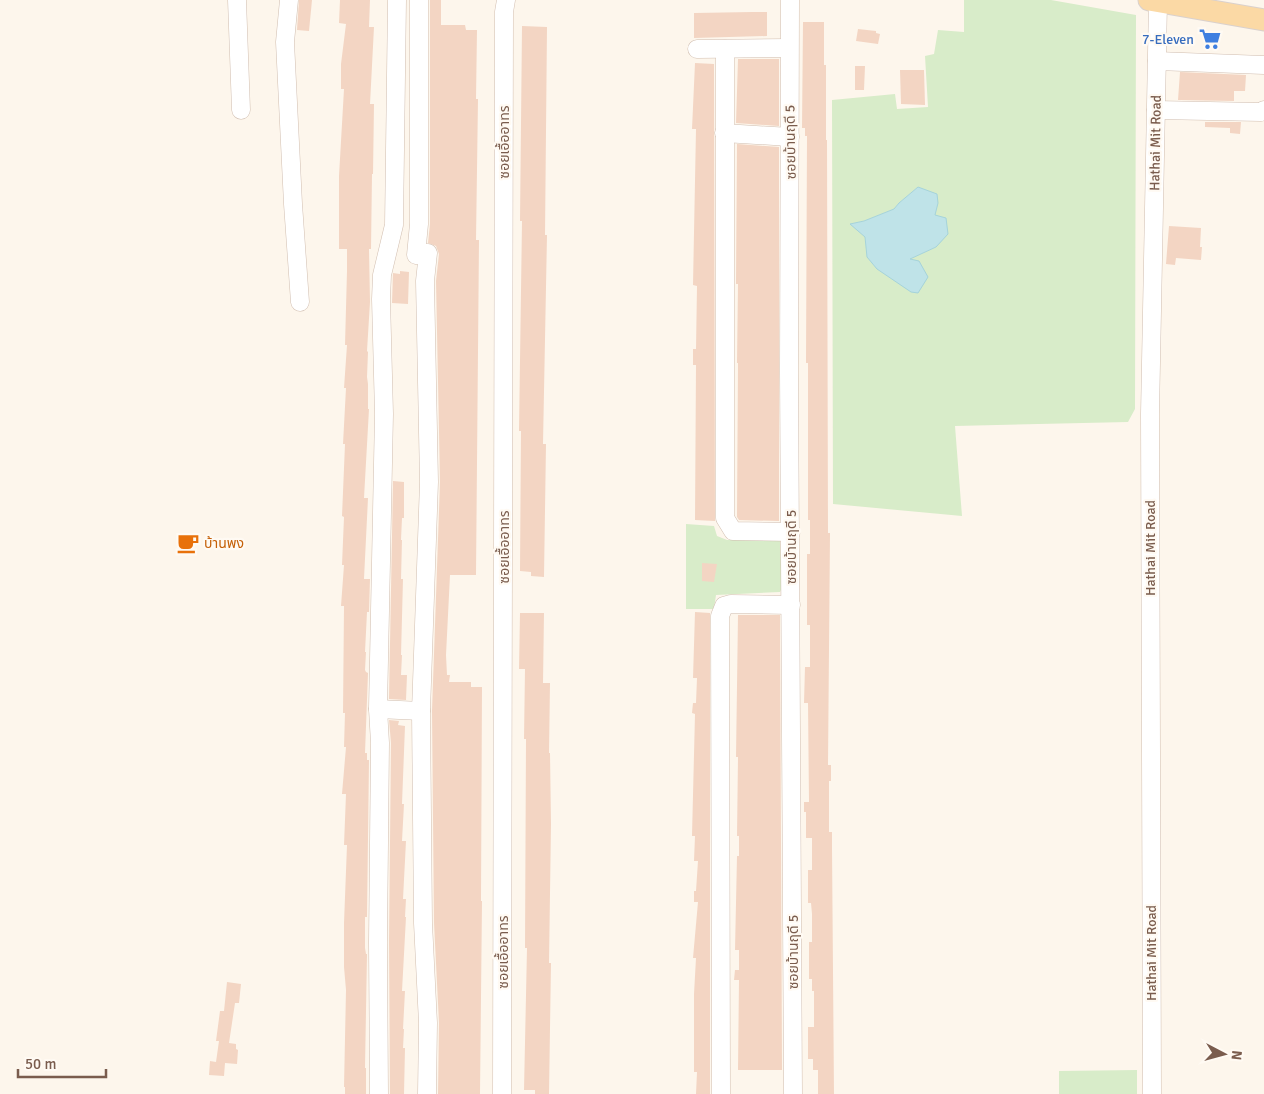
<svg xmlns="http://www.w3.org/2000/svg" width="1264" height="1094" font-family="Signika,'Noto Sans Thai',sans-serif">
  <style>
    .green { fill: #d8ecc9; fill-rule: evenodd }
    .water { fill: #bfe3e8; stroke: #a5d3da }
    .building { fill: #f3d5c3 }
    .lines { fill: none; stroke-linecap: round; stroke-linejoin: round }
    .minor-casing { stroke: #d1beb0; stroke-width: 19 }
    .major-casing { stroke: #dad1cd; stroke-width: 23 }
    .minor { stroke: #fff; stroke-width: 18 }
    .major { stroke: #fbd9a5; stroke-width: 21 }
    .labels { text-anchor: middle; stroke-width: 4.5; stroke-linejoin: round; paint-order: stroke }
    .shop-label { font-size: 14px; fill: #366cbe; stroke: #fffaf3; text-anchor: end }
    .street-label { font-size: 14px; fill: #7a5c4d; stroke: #fffaf3 }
    .food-label { font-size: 14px; fill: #c56008; stroke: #fffaf3; text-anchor: start }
  </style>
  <rect width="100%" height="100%" fill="#fdf6ec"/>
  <g class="green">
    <path d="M964,0H1051L1136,15L1135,409L1128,422L955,426L962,516L833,504L832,100L895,94L897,109L928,107L925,56L934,54L938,30L964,32ZM918,187L938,203L934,215L936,247L909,259L894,279C871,265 868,264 865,237L851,224L864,221L894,209L899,203Z"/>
    <path d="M686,524L714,526L717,536L727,540H776L780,541L782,588L780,592L716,595L714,609H686Z"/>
    <path d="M1137,1070V1094H1059V1071Z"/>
  </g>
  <path class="water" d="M918,187L937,194L938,203L935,215L946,218L948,234L936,247L910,259L919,261L928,277L918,293L911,292L877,269L867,257L865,237L850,224L864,221L894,209L899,203Z"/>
  <g class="building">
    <path d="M299,0H312L309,31L297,30Z"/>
    <path d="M340,0H370L369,27H374L370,104H374L373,174H372L371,249H369L370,302L367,351L368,352L367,377L368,384V409H369L364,498H368L364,579H370L369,612H367L365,652H366L365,670L366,672L368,673L365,753H367V760H369L367,917H365V948L366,954H367L365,1068H366V1094H345V1087H344L346,990L344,967V923L347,845H344L346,794H342L346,747H344L345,713H343L344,606H341L344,565H342L344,517L342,516L345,444H343L346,388H344L347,345H345L347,271V249H339V176L344,89H341V64L346,24L339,23Z"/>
    <path d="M430,0H441V25H465L466,30H477L476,99H478L476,240H479L476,575H450L446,655L447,675H450L449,682H471V687H482L481,901H482L480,1094H438L439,1023L434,923L432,711L440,482L436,281L439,254L436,246L428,243L430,224Z"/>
    <path d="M752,12H767V36L694,38V13Z"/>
    <path d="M803,22H824V65H826V140H827L828,533H830L828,765H831V781H829V832H832V848L834,1094H818V1070H813V1059H808V1027H814V991H812V979H809V942H812V914L811,903H808V870H812V838H806V812H804V802H809L808,703H804L805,667H810V625H807V554H810V520H808V363H806L807,136H805V128H802Z"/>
    <path d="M522,26L547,27L545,235H547L543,444H546L544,577L531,576V572L520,571L521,431H519L522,221H520Z"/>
    <path d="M858,29L876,31V33L880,34L878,44L856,41Z"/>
    <path d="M738,59H779V126L736,123Z"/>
    <path d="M695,63L714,64V65L715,521L695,520L696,365H693V349H696L697,286L693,285L696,129H692Z"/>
    <path d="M855,66H865L864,90H855Z"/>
    <path d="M900,70H924L925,105L901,104Z"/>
    <path d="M1180,72L1246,75L1245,91H1234V101L1178,100Z"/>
    <path d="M1205,122H1241L1240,134L1230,133V128L1205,127Z"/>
    <path d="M737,144L779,147V521L739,520L737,517L738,363H737L738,284H736Z"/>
    <path d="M1169,226L1201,228L1200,247H1202L1201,260L1176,258L1175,265L1166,264Z"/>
    <path d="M400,271L409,272L408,304L392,303L393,273L400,274Z"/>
    <path d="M393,481L404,482V518H402L401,540H402L401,579H403L401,655H402L401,675H407L406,700L389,699Z"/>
    <path d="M702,563L717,564L714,582L702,581Z"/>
    <path d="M695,612L710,613V1094H696L697,1072H694V994L696,958H693L698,902H694V891H696L698,861H694L695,836H692L695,714L692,713L693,703H696L697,678H693Z"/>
    <path d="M520,613H544L543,683H550L549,753H550L551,824L549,963H551L549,1094H535V1090H524L527,948H525L526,739H524L525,669H519Z"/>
    <path d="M738,615H780L782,1070H738L739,980H734L735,970H739V950H735L737,856H739V836H737L738,757H736Z"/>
    <path d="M389,720L399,721L398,725L405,726L402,804H404L402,841H406L403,899H406L405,917H406L402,991H405L403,1029H404L403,1048H405L404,1094H390L389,942L391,743Z"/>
    <path d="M227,982L241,984L239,1003H235L229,1043L236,1044V1049L238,1050L237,1064L225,1063L224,1076L209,1075L210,1061L216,1062L219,1041H216L220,1011H224Z"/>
  </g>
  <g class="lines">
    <g class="minor-casing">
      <g id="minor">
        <path d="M237,0L241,110"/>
        <path d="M289,0L285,42L293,204L300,302"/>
        <path d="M419,0V224L416,255L428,253L425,281L429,482L421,711L423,923L428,1023L427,1094"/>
        <path d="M790,0L789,372L793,1094"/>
        <path d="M697,49L789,48"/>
        <path d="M725,49V518L733,531L791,532"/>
        <path d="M1157,61L1264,65"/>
        <path d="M1156,110L1261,112L1264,110"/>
        <path d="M724,133L790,137"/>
        <path d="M378,709L421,711"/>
        <path d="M379,1094L378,942L380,743L378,709L384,414L381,299L382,275L394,225L397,0"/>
        <path d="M502,1094L504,12L506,0"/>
        <path d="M721,1094L720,616L724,606L731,604L791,605"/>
        <path d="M1152,1094L1150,414L1158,2"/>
      </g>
    </g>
    <g class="major-casing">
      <path id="major" d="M1149,0L1264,20"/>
    </g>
    <use href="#minor" class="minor"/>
    <use href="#major" class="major"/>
  </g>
  <defs>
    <g id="supermarket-bare" transform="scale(1.725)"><path d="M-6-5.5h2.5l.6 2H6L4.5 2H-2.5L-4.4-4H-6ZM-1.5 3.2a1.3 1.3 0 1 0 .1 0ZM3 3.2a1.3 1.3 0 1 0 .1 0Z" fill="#3f7fe0" stroke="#fffaf3" stroke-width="2.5" paint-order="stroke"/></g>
    <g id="cafe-bare" transform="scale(1.725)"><path d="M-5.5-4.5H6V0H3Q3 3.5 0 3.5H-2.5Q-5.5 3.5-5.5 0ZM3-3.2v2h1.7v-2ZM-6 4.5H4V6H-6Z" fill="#e8710a" stroke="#fffaf3" stroke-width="2.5" paint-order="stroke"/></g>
  </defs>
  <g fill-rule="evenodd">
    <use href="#supermarket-bare" x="1210" y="39"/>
    <use href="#cafe-bare" x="188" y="543"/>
  </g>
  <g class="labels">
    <g class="shop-label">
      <text x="1194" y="44">7-Eleven</text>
    </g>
    <g class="street-label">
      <text transform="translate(504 142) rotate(-90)" y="5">ซอยเอื้ออาทร</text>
      <text transform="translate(790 142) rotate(-91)" y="5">ซอยบ้านฤดี 5</text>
      <text transform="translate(1155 143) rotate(-89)" y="5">Hathai Mit Road</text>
      <text transform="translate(504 547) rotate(-90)" y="5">ซอยเอื้ออาทร</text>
      <text transform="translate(791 547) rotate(-90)" y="5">ซอยบ้านฤดี 5</text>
      <text transform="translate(1150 548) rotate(-90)" y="5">Hathai Mit Road</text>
      <text transform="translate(503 952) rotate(-90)" y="5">ซอยเอื้ออาทร</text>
      <text transform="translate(793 952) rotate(-90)" y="5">ซอยบ้านฤดี 5</text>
      <text transform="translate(1151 953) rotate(-90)" y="5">Hathai Mit Road</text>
    </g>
    <g class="food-label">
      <text x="204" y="548">บ้านพง</text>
    </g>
  </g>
  <g transform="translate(1224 1054) rotate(96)" stroke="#fffaf3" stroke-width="4" paint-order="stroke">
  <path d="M0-4L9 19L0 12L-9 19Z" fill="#7a5c4d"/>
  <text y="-8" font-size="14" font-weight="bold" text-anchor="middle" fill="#7a5c4d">N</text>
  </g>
  <path d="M18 1069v8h88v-8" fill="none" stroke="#7a5c4d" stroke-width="2.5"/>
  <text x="25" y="1069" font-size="15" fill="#7a5c4d" stroke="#fffaf3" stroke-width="4" paint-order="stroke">50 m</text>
</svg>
